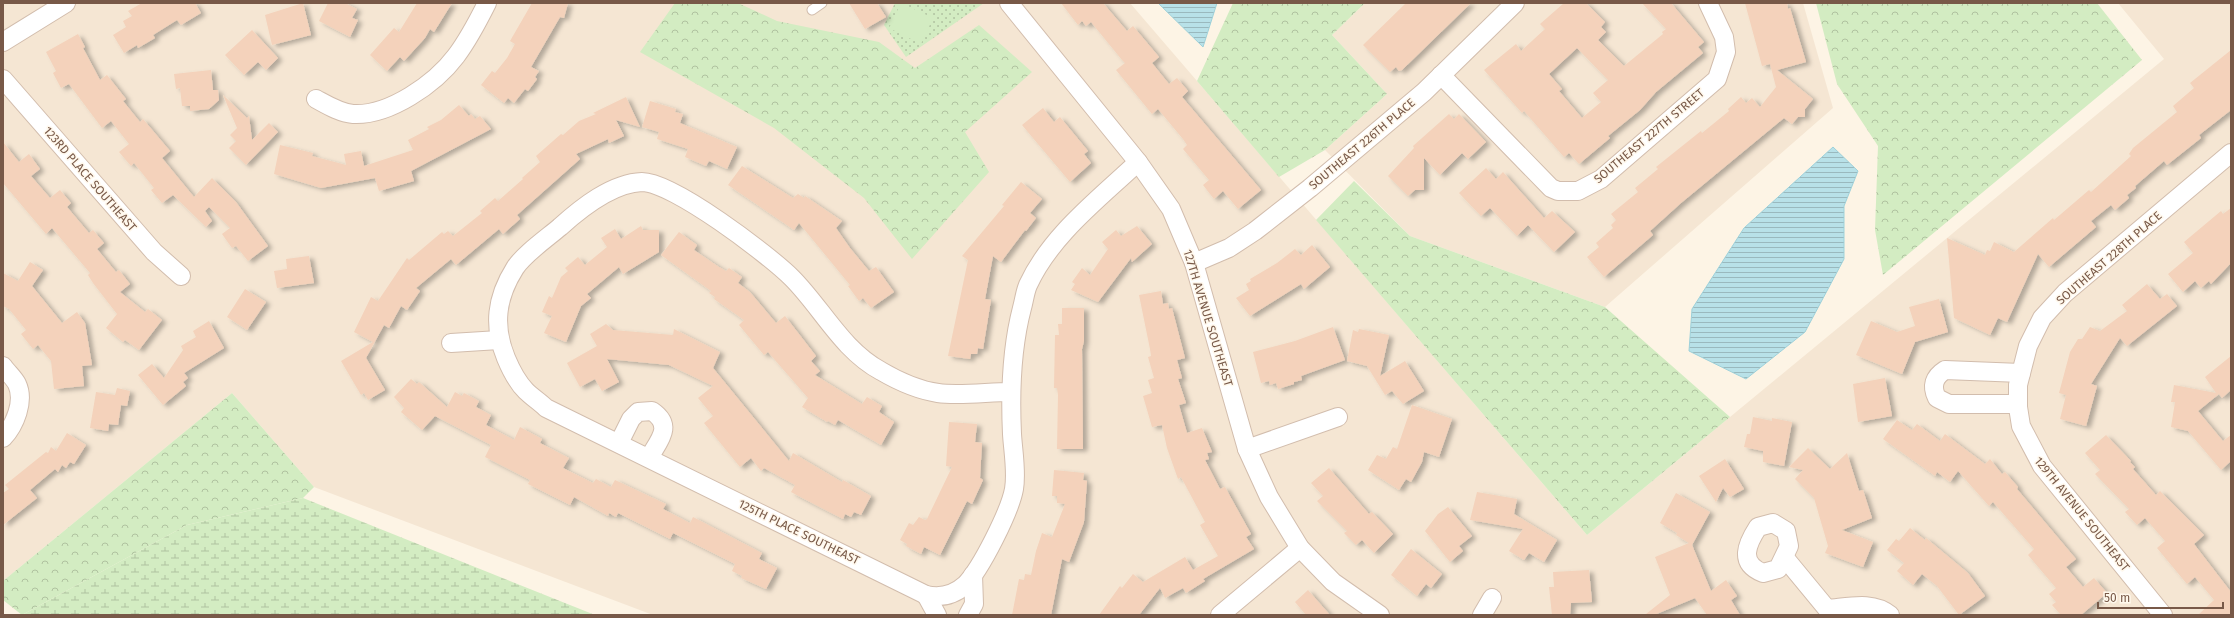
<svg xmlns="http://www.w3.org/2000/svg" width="2234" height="618" font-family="'Fira Sans',sans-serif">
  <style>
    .residential { fill: #f5e6d3 }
    .grass { fill: url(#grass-dots) }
    .forest { fill: url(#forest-crowns) }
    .wetland { fill: url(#wetland-marsh) }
    .garden { fill: #d3ecc2 }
    .water { fill: url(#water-rules); stroke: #9ed1da }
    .building { fill: #f4d2bb; fill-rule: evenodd; filter: url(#shadow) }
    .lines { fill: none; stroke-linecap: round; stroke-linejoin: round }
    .service-casing { stroke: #d2bdad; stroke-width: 11 }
    .minor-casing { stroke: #d2bdad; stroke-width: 20 }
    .service { stroke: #fff; stroke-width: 9 }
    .minor { stroke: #fff; stroke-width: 18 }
    .labels { text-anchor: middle; stroke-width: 3; stroke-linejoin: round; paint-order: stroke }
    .street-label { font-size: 12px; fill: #785948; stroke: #fff8ec }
  </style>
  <defs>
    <pattern id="grass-dots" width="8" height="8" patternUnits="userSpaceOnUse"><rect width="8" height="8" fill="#d3ecc2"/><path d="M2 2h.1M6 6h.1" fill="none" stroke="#b0c2a0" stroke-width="1.8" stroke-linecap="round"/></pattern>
    <pattern id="forest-crowns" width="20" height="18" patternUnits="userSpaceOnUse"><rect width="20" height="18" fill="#d3ecc2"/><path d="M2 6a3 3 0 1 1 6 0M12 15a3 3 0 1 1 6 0" fill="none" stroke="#b0c2a0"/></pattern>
    <pattern id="wetland-marsh" width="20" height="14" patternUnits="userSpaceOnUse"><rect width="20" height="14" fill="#d3ecc2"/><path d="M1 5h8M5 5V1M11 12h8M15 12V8" fill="none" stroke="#b0c2a0"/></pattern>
    <pattern id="water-rules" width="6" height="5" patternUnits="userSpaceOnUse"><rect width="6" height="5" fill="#b8e1e8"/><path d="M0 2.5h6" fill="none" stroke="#9ab9be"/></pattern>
    <filter id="shadow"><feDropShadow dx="4.5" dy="2.5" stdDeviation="2" flood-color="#0004"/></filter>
  </defs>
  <rect width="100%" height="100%" fill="#fdf4e5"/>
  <g class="residential">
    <path d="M3,3H1130L1587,535L2164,59L2118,3H2231V615H653L314,487L232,393L3,581Z"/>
    <path d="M1365,3H1803L1833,108L1605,307L1410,236L1325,150L1387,94L1332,35Z"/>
  </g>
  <path class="grass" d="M895,3H984L906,57L884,25Z"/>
  <g class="forest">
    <path d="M675,3H738L777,21L879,42L915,68L979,25L1032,72L965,132L989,172L912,259L864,198L774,128L640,52Z"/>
    <path d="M1233,3H1365L1332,35L1387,94L1325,150L1279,177L1197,81Z"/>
    <path d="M1816,3H2097L2142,60L1883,275L1875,230L1878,146L1837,84Z"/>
    <path d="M1354,181L1410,236L1605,307L1730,417L1587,535L1316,220Z"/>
    <path d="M232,393L314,487L303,498L187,525L22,615L3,600V581Z"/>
  </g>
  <path class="wetland" d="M303,498L595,615H22L187,525Z"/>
  <path class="garden" d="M901,3L933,18L921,44L889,28Z"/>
  <g class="water">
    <path d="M1158,3H1217L1203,47Z"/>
    <path d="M1833,147L1858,171L1844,206V259L1805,332L1746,379L1689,351L1692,309L1744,228Z"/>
  </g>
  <g class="building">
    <path d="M142,3H195L201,13L181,25L177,20L153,35L155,38L138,48L137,45L124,53L113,35L126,27L123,21L132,16L128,11Z"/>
    <path d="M303,3L311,35L272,45L265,15Z"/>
    <path d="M328,3H345L357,9L352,18L358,20L350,37L319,21Z"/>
    <path d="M417,3H452L434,32L430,29L425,38L404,61L400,57L387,71L370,55L394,28L399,32Z"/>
    <path d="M532,3H568L564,18L560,17L531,67L539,71L535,77L537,79L528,91L525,89L514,103L508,98L504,103L481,85L492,71L495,73L507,58L515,44L510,41Z"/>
    <path d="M849,3H877L886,17L865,29Z"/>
    <path d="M1061,3H1103L1127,31L1133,26L1159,57L1152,63L1169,84L1177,78L1188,91L1182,97L1261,190L1238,209L1223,191L1214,199L1203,185L1209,180L1183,149L1187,145L1183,139L1158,109L1152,114L1116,70L1125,63L1122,60L1091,22L1086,26L1082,21L1078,25Z"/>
    <path d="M1406,3H1471L1402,70L1399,71L1396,67L1390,72L1363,45Z"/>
    <path d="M1564,3H1586L1605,22L1601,27L1606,32L1598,40L1624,66L1663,34L1662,32L1666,29L1642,3H1671L1704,42L1698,47L1703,53L1656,92L1640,110L1608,136L1610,138L1579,164L1569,153L1564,157L1524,111L1522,113L1484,70L1516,44L1521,51L1545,29L1540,24ZM1577,48L1608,80L1593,93L1601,102L1582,118L1559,91L1562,89L1549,74Z"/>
    <path d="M1745,3H1787L1788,9L1790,8L1806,62L1777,70L1813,99L1805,109V117H1798L1792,124L1784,118L1681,203L1650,231L1653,235L1604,277L1587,257L1599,247L1596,243L1613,228L1611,225L1616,220L1611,214L1638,192L1635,188L1658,169L1656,167L1701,131L1702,133L1729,111L1728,109L1741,97L1746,103L1752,98L1760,107L1776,87L1770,64L1762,66Z"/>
    <path d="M252,30L278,58L266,70L258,62L244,75L225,55Z"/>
    <path d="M78,34L85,47L83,48L100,80L107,75L126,99L123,101L140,122L143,119L170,151L162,158L194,197L212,178L236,202L268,246L248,261L236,246L232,248L222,234L230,228L209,207L205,211L212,221L206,227L173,195L162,203L151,190L154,188L134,163L131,166L119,152L129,144L111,121L102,128L69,84L61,88L53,73L56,71L46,52Z"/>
    <path d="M2231,50V110L2199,135L2201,138L2167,165L2164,161L2135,186L2136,188L2127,195L2129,198L2115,210L2111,205L2091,221L2096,227L2049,267L2038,254L2007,322L1998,318L1990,335L1954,318L1947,238L1985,255L1987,250L1990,251L1994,242L2014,252L2053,218L2054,220L2089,190L2091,192L2131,156L2129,154L2133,148L2177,112L2173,106L2194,88L2190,83Z"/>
    <path d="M211,70L213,90H218L219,100L209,109L190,111V106H182L180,88L176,89L174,74Z"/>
    <path d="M223,95L247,118L249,116L252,140L269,123L278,132L246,165L229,148L236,141L230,135L237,128Z"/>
    <path d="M626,97L640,127L616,120L624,136L609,143L608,139L576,154L580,159L517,215L520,219L503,234L499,229L456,265L451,259L416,288L420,291L407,310L401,306L389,328L384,325L366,358L385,390L368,400L364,393L361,395L341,361L373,342L354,332L371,297L378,301L407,258L409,260L442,232L444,234L448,231L453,236L482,213L480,211L495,198L498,201L523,179L522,178L540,162L536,156L561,134L563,135L579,121L596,114L593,113Z"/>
    <path d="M650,101L676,109L675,112L683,114L680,123L737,147L727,169L709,161L706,166L685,157L688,149L657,139L659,132L642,127Z"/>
    <path d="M459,105L469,116L471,114L475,119L480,116L491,129L411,171L414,181L379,191L375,178L321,188L274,174L280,145L313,153L312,156L346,165L344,154L361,151L364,166L413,150L408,140L429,129L427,127L441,120Z"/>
    <path d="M1043,108L1054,122L1060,117L1088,151L1084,154L1091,163L1070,182L1022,125Z"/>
    <path d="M1449,114L1454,119L1459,114L1486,142L1468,159L1462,153L1440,175L1424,158V190H1415L1408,196L1388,176L1414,148L1413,146Z"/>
    <path d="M3,142L19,162L29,154L40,169L31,176L50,198L60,190L71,203L67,207L89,233L93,230L104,243L97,249L116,272L119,270L130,284L120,292L145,312L148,309L162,320L139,350L125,340L123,342L106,328L117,314L93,283L88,275L90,273L52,228L46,234L3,183Z"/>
    <path d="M742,166L793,198L798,194L804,198L805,196L842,221L836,228L850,248L869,271L876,267L894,292L871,308L863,298L859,301L848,286L850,285L799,223L794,230L728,185Z"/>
    <path d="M1486,168L1496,179L1503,172L1544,218L1552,211L1575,232L1554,252L1528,225L1517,236L1490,208L1481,216L1459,193Z"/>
    <path d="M1021,182L1042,199L1030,213L1036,218L1026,231L1025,230L1001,262L993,256L985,299L991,300L983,349L978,348L977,354H971L970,359L948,356L968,260L962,256L1004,206L1002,205Z"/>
    <path d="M2231,208V263L2211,284L2209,281L2201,288L2195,281L2183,292L2168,274L2193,253L2184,242L2221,211L2223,214Z"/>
    <path d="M641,226L643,230H659V252L623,274L619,267L587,294L591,298L581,306L566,342L544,333L552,316L542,312L549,296L552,298L561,277L568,271L565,268L578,257L585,265L607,247L601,238L615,229L621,239Z"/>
    <path d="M1137,226L1152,244L1132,262L1131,258L1098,302L1071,290L1075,284L1072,282L1082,268L1090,275L1108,249L1102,242L1116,230L1121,236Z"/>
    <path d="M679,232L697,245L694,250L719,267L726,271L729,268L742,277L738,283L750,292L776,323L785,316L816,356L811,361L820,371L815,375L862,404L867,397L882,406L879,412L894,422L881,445L838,420L835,425L828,421L827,422L802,407L808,398L768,352L764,355L739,325L744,320L714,299L715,297L709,293L711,291L661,255Z"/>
    <path d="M1312,245L1330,267L1304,289L1301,284L1250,316L1236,298L1249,290L1246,284L1251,281L1250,279L1277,263L1295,249L1301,255Z"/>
    <path d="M309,256L314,283L277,288L274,271L287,269L286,259Z"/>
    <path d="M30,262L43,270L32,286L62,323L77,312L85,323L92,365L82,366L84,386L54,389L51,361L38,345L33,349L21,334L26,330L9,309L3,306V273L18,281Z"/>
    <path d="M2147,284L2160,299L2167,294L2177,306L2127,346L2120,338L2091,384L2097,386L2086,426L2060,419L2066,395L2059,393L2070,352L2078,339H2082L2090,327L2100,331L2127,311L2122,305Z"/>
    <path d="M245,289L266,302L247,330L227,317Z"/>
    <path d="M1161,291L1163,304L1168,303L1169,309L1172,308L1185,358L1177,360L1182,378L1178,379L1186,403L1179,405L1187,433L1202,428L1212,452L1207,453L1209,459L1205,460L1220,489L1225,487L1251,534L1246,537L1254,549L1203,579L1205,581L1186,593L1183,588L1165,598L1160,588L1139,615H1099L1120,586L1122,588L1133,574L1143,582L1185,557L1193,570L1218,556L1200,525L1205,522L1181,477L1178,479L1167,448L1162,425L1152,427L1143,396L1152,393L1148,380L1154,378L1148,357L1151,356L1150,349L1139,295Z"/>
    <path d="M1939,299L1948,332L1915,342L1902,374L1856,355L1871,321L1897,332L1915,326L1909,307Z"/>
    <path d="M1062,308H1084V341L1082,349L1083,449H1057L1058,395L1057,388H1054L1055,335H1059L1058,324H1062Z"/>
    <path d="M209,321L224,348L184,373L188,378L183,382L186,386L163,405L138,375L152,364L164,378L183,350L181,346L196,337L193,331Z"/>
    <path d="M606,324L613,330L673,335L674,329L720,352L713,368L789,461L793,453L842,482L843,480L871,496L861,515L854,512L851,517L845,514L843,519L806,500L791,492L795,485L764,468L761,471L751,458L740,467L704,423L713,416L698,398L713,386L669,365L607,359L619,382L602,391L595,379L580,387L567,363L597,346L590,334Z"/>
    <path d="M1333,327L1345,360L1301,376L1302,380L1294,382V384L1278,389L1276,383L1270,385L1269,381L1261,383L1253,352L1295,341Z"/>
    <path d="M1359,329L1389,335L1380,376L1405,361L1424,391L1403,404L1392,391L1385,395L1367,366L1347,361L1353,330L1358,332Z"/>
    <path d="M2231,356V390L2222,398L2219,394L2198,411L2223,441L2231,435V461L2221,470L2188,431L2171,427L2175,402H2171L2174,385L2216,393L2205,377Z"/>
    <path d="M1885,378L1892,416L1858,422L1853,384Z"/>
    <path d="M411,379L417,384L419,382L447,407L455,392L462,396L464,393L479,401L476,407L491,415L486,425L514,440L520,427L542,439L540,443L569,458L563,468L593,483L596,479L611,487L615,480L666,504L663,509L690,523L693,517L762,553L759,559L777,568L766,589L741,578L742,576L732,571L735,564L673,533L670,539L618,513L616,517L609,513L608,516L574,497L570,505L528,484L530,480L485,457L491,445L435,416L422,430L401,412L404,408L394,397Z"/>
    <path d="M117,388L130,391L127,406L121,405L118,425L109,424L108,431L90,428L96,392L115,395Z"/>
    <path d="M1412,405L1452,419L1439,457L1424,452L1422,462L1411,482L1406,479L1399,490L1368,470L1377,455L1386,459L1393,447L1397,449Z"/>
    <path d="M1753,417L1772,421V418L1792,422L1784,466L1763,462V451L1744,447L1747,434H1750Z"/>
    <path d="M1897,420L1912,430L1917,424L1940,441L1945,434L1985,464L1990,459L2002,474L2005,472L2018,487L2017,489L2076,559L2066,567L2083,587L2094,578L2107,593L2081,615H2061L2052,605L2056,602L2049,594L2056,588L2028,555L2034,549L1993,502L1989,506L1958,471L1950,482L1937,472L1935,476L1883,439Z"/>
    <path d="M949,422L977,424L975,442L982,443L980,478L983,480L972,504L967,501L940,555L924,547L921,554L906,546L907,544L900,540L909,523L913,525L919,517L925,520L927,519L952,467L946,466Z"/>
    <path d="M67,433L86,445L74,464L70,462L66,468L62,465L58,472L55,469L30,490L37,498L3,525V493L9,489L5,485L46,452L48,453L51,447L56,451Z"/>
    <path d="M2106,435L2131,461L2130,462L2135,467L2133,469L2156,495L2160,491L2204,535L2194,544L2231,592V615H2198L2214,600L2195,577L2187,584L2157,548L2165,541L2145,518L2137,525L2125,512L2129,509L2095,474L2100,470L2085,453Z"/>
    <path d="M1808,448L1830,469L1847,453L1859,491L1863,490L1872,518L1842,530L1873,542L1863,567L1825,553L1828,546L1814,498L1795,479L1803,470L1789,467Z"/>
    <path d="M1725,459L1744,489L1730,497L1723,488L1716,502L1699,476Z"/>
    <path d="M1329,468L1369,514L1372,512L1393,534L1374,553L1362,540L1356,545L1344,533L1347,531L1317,501L1323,496L1311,483Z"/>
    <path d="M1054,470L1084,473L1083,480L1087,481L1084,522L1069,562L1062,559L1051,615H1012L1019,579L1024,580L1025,574L1031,575L1036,551L1042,533L1052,537L1065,504L1057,503V496H1052Z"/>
    <path d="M1477,492L1517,499L1514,514L1557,540L1544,562L1529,553L1524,560L1509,551L1523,529L1470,520Z"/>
    <path d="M1676,493L1710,512L1692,545L1711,591L1726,580L1737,596L1731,600L1740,615H1707L1695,598L1654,615L1646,614L1670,595L1655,557L1689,543L1676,535L1677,533L1660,523Z"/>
    <path d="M1448,507L1472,536L1459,546L1463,551L1450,562L1425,531L1438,514Z"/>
    <path d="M1910,528L1925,540L1926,538L1968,573L1985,596L1959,615L1937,586L1922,574L1913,585L1897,571L1904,563L1887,550L1896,539L1899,541Z"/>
    <path d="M1411,549L1442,574L1431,588L1426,584L1417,596L1391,575Z"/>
    <path d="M1589,570L1592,602L1571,603L1570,615H1552L1549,587H1554L1553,572Z"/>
    <path d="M1308,590L1330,615H1306L1295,602Z"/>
  </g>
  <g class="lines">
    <g class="service-casing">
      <path id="service" d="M812,10L822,3"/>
    </g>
    <g class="minor-casing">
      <g id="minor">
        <path d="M1009,3L1138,162L1171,209L1194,263L1247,449L1269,497L1300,548L1333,582L1380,615"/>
        <path d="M3,42L66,3"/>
        <path d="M1441,75L1551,188L1558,191H1578L1601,179L1717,79L1726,52L1724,37L1708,3"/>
        <path d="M3,79L154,252L181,276"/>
        <path d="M316,99C327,105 340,113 353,114C389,116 435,84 456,56C468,40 478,21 487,3"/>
        <path d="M1194,263L1229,248L1255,231L1310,188L1424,92L1515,3"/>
        <path d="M451,343L499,340"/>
        <path d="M3,366C7,372 14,378 17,384C25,401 15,425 3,438"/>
        <path d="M1010,392C989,392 958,396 938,393C918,390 898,381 881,371C842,350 822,308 792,278C769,255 673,182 642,182C612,183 581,208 560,227C547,238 524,254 515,268C496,298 493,326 506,358C511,370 517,382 526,391C532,397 540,402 546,408L926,595C940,598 954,595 965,585C981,569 1010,511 1014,489C1017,472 1013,451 1012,434C1010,392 1011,350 1022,308C1024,301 1025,292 1028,285C1051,235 1099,199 1138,162"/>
        <path d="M2018,404H1949L1937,398C1931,386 1934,377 1945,370L2021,373"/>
        <path d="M619,443L631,419L638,412L652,411C674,426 659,440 649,458"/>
        <path d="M1247,449L1338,417"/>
        <path d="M1773,523L1786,531L1789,546L1778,569L1763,573C1738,563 1747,544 1758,527Z"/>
        <path d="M1785,558L1832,615"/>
        <path d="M926,595L937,615"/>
        <path d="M1828,609C1850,607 1873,601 1890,615"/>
        <path d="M968,615L974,604L973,575"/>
        <path d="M1220,615L1300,548"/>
        <path d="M1482,615L1492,598"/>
        <path d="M2163,615L2042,466L2021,426L2018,407V385L2028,346L2042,318L2065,293L2231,153"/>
      </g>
    </g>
    <use href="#service" class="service"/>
    <use href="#minor" class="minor"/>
  </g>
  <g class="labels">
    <g class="street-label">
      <text transform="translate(1649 136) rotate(-40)" y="4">SOUTHEAST 227TH STREET</text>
      <text transform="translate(1362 144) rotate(-40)" y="4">SOUTHEAST 226TH PLACE</text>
      <text transform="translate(90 179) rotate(49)" y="4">123RD PLACE SOUTHEAST</text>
      <text transform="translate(2109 258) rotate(-41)" y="4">SOUTHEAST 228TH PLACE</text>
      <text transform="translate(1208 318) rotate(73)" y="4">127TH AVENUE SOUTHEAST</text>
      <text transform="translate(2082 514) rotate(51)" y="4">129TH AVENUE SOUTHEAST</text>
      <text transform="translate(799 532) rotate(26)" y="4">125TH PLACE SOUTHEAST</text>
    </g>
  </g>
  <rect width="2234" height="618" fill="none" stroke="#785948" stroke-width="8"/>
  <path d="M2098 602v6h125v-6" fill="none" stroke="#785948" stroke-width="2"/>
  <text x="2104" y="602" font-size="12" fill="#785948" stroke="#fff8ec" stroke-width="3" paint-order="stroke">50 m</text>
</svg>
